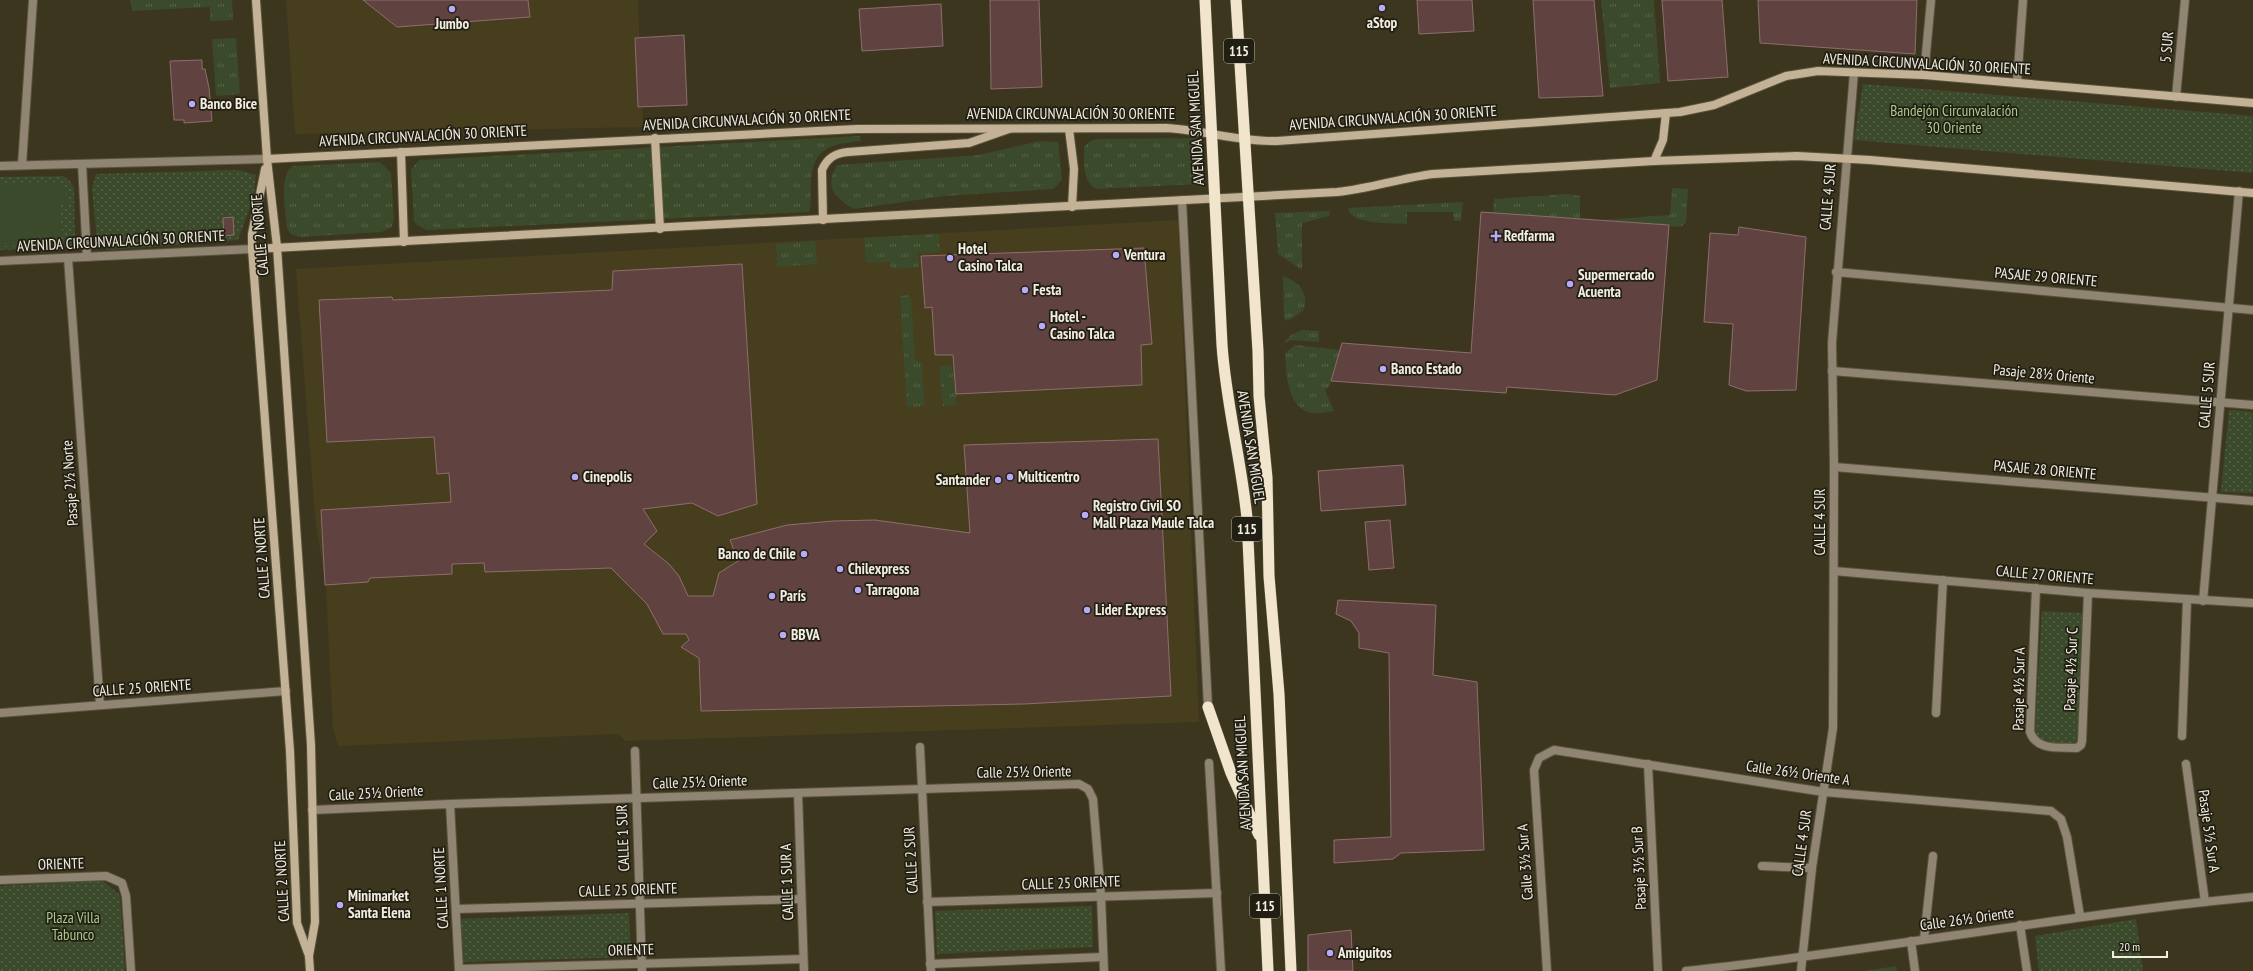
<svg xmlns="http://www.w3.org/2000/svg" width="2253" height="971" font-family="'PT Sans Narrow',sans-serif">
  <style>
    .built { fill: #473e1e }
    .grass { fill: url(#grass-tufts) }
    .park { fill: url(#park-dots) }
    .pitch { fill: #3a4a2a }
    .building { fill: #604341; stroke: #8d6e6c }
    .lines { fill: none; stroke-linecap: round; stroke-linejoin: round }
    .minor-casing { stroke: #5a533d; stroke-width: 10 }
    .tertiary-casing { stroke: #5a533d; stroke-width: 10 }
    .secondary-casing { stroke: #5a533d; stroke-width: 10 }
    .trunk-casing { stroke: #5a533d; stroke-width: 12 }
    .minor { stroke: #908573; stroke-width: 8 }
    .tertiary { stroke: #908573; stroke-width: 8 }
    .secondary { stroke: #c3b295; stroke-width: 8 }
    .trunk { stroke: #f2e5ce; stroke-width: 11 }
    .poi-dot { fill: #b7abf7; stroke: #211e13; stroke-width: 1.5 }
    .labels { text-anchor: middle; stroke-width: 3.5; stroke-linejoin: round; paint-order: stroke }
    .shield { fill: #211e13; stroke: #b3afa2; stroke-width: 1 }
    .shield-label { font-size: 14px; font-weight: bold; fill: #f1eddf }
    .poi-label { font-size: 15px; font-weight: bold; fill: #f1eddf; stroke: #211e13; text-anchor: start }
    .street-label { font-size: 15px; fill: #f1eddf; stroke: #211e13 }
    .park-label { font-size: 15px; fill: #a9cb8b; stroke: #211e13 }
  </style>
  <defs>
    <pattern id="grass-tufts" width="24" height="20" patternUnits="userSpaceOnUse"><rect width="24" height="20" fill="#3a4a2a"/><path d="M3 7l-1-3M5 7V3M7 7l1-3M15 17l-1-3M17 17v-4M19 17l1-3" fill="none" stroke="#576448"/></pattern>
    <pattern id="park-dots" width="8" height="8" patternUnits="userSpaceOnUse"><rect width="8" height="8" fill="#3a4a2a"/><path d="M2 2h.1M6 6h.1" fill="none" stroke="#576448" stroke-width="1.8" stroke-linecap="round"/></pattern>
  </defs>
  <rect width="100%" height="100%" fill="#3d361e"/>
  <g class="built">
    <path d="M286,0H638L643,127L295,134Z"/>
    <path d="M1178,220L1199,722L625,741L618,734L338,746L333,729L326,589L315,516L296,269Z"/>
  </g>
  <g class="grass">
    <path d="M130,0H232L233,20L210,21V7L132,11Z"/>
    <path d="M1601,0H1654L1660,83L1610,88Z"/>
    <path d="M236,38L240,94L216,96L212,39Z"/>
    <path d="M860,136L861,141C831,144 813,147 811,182C810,193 812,202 809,212L427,230L417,225L414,221L411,170L419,160Z"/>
    <path d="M1200,138L1202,141L1201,184L1096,189C1081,179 1085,163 1084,147L1090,141L1096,139Z"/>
    <path d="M1040,141L1058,142L1062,180L1053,189L945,196L854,209C834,197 824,187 837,165L979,155Z"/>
    <path d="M380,162L391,173L394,220L391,228L381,232L299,237L291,234L287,228C286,212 278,175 293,166Z"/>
    <path d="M1672,188L1688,189L1686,222L1681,227L1602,220L1670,215Z"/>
    <path d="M1567,194L1580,196V219L1493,213L1494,199Z"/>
    <path d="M1463,202L1461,221H1454L1453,212H1407V224C1394,223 1349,225 1348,208Z"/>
    <path d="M1328,211L1330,212L1329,216L1302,223V270L1278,254L1275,213Z"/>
    <path d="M939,234L940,252L918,253L919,267L891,269L890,262L866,263L864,238Z"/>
    <path d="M815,241L817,264L777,267L776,244Z"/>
    <path d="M1283,276C1299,282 1310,293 1303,311L1288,321L1284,319Z"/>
    <path d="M908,295L911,299L915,359L922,363L925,406L907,407L900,296Z"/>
    <path d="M1302,330L1319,331V342L1291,340L1285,343L1284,342L1291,335Z"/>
    <path d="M1295,345L1340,350L1330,386L1325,390L1334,411C1327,412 1319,414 1312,413C1287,409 1286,372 1285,353Z"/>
    <path d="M952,365L957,405L943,406L939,367Z"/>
    <path d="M1896,966L1897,971H1864Z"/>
  </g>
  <g class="park">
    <path d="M1863,84L2253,116V173L1854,140Z"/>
    <path d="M238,170L256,175L253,199L238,240L108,250L97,241L92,188L96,174Z"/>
    <path d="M63,176L70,181L74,188L75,248L0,250V177Z"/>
    <path d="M2229,410L2253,412V493L2221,492Z"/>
    <path d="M2042,611L2084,613L2078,747L2034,744Z"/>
    <path d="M102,880L120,895L125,971H0V886Z"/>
    <path d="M1092,906L1093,947L937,954L935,911Z"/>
    <path d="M629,913L631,957L462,962L460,919Z"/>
    <path d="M2136,919L2143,971H2039L2035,936Z"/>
  </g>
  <path class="pitch" d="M54,182L66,192L67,204L60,205L62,232L55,239V245L0,246V183Z"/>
  <g class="building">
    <path d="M528,0L530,17L397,27L363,0Z"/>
    <path d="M990,0H1039L1042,87L991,89Z"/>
    <path d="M1417,0H1472L1474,31L1419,34Z"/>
    <path d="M1533,0H1594L1603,96L1539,98Z"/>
    <path d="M1662,0H1722L1728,77L1668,81Z"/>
    <path d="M1758,0H1917L1915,54L1760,43Z"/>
    <path d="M941,4L943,46L862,51L859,9Z"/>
    <path d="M684,35L687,105L638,107L635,38Z"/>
    <path d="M202,60V69H205L209,88L212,121L184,123V120H174L170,61Z"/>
    <path d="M1481,212L1669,225L1657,380L1615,395L1507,387L1506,393L1331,381L1342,343L1471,353Z"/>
    <path d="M233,217L234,235L224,236L223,218Z"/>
    <path d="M1739,227L1806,237L1796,390L1746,391L1729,385L1733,324L1704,322L1710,233L1738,235Z"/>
    <path d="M1144,248L1152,344L1141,345L1142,385L956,394L953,355H935L932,307L925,308L921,256Z"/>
    <path d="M742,264L757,504L718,516L692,503L643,509L657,531L644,544L669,564L679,576L688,596H713L719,573L738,561L730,540L787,525L833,521L875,520L970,533L964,445L1158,439L1171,696L1024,704L701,711L699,658L681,647L689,640L686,634H663L647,604L611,568L485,572L484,563L452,564V574L370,578L368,582L325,585L321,510L451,502L449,473L437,474L434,437L327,442L319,300L392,297L393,300L612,290L613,271Z"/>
    <path d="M1403,465L1406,505L1321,511L1318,471Z"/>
    <path d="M1390,520L1394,568L1369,570L1365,522Z"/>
    <path d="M1338,600L1436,605L1433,675L1477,682L1484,850L1401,853L1393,859L1334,863V840L1391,837L1389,653L1359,648V633L1351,621L1336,614Z"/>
    <path d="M1351,930L1353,971H1308V935Z"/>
  </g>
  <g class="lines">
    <g class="minor-casing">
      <g id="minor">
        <path d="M1924,75L1931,0"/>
        <path d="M2017,83L2023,0"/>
        <path d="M2176,97L2185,0"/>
        <path d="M22,165L33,0"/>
        <path d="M1182,200L1208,707"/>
        <path d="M68,258L100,705"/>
        <path d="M1836,272L2253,310"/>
        <path d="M1832,371L2253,405"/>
        <path d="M1834,467L2253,501"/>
        <path d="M1834,571L2088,593L2253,603"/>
        <path d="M2036,588L2030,732C2037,751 2058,747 2077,748L2081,745L2082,741L2088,593"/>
        <path d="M2203,601L2239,191"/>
        <path d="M0,713L286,691"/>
        <path d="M1936,713L1943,580"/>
        <path d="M2182,736L2187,600"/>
        <path d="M920,747L931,971"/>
        <path d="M635,751L642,971"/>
        <path d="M1209,763L1221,971"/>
        <path d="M1648,764L1658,971"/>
        <path d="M2186,764L2205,902"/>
        <path d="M798,793L804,971"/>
        <path d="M450,804L459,971"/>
        <path d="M312,810L450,804L1079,784L1088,789L1093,799L1101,896L1104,971"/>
        <path d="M1762,866L1812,868"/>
        <path d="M0,880L106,876L122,883L126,896L131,971"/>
        <path d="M927,902L1217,893"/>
        <path d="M456,909L801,899"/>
        <path d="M2020,925L2027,971"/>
        <path d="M1924,939L1933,856"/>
        <path d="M1911,941L1915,971"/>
        <path d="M930,964L1103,957"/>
        <path d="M459,969L803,959"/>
        <path d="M1547,971L1534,770L1539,758L1554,750L1824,792L2051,811L2061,819L2067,837L2080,916"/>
        <path d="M1686,971C1875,951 2063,915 2253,897"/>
        <path d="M1801,971L1812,868L1833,728L1834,467L1832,343L1854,72"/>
      </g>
    </g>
    <g class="tertiary-casing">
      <g id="tertiary">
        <path d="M82,164L87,257"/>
        <path d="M0,166L267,159"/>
        <path d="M0,261L252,249"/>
      </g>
    </g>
    <g class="secondary-casing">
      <g id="secondary">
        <path d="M256,0L267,159L277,247L311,745L315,922L309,956"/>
        <path d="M1069,129L1074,169L1072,207"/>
        <path d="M655,138L660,229"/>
        <path d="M401,152L404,242"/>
        <path d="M267,159L857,129L1166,128C1203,130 1240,142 1277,141L1680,112L1714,105L1786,76L1818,71L1924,75L2253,103"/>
        <path d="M1654,161L1663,140L1666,113"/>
        <path d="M265,169L252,234V249L290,751L297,923L309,956L310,971"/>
        <path d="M823,220L822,170C827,158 835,153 848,152L969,143L1009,129"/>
        <path d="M252,249L1337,192C1370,189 1400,178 1433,174L1654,161L1797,156L1870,160L2253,193"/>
      </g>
    </g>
    <g class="trunk-casing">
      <g id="trunk">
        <path d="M1205,0L1222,345C1226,403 1241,459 1247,518L1268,971"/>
        <path d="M1236,0L1258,351L1259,396L1267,478L1269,576L1279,694L1291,971"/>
        <path d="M1208,707L1231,773L1259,835"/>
      </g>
    </g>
    <use href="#minor" class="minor"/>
    <use href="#tertiary" class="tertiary"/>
    <use href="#secondary" class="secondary"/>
    <use href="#trunk" class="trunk"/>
  </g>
  <g class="poi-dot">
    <circle cx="1382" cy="8" r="4"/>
    <circle cx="452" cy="9" r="4"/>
    <circle cx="192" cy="104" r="4"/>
    <path d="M1494 230h4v4h4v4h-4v4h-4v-4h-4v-4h4z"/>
    <circle cx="1116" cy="255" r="4"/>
    <circle cx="950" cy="258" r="4"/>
    <circle cx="1570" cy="284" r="4"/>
    <circle cx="1025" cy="290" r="4"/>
    <circle cx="1042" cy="326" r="4"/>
    <circle cx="1383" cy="369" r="4"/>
    <circle cx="575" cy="477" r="4"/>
    <circle cx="1010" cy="477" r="4"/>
    <circle cx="998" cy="480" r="4"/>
    <circle cx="1085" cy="515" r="4"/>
    <circle cx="804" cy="554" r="4"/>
    <circle cx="840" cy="569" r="4"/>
    <circle cx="858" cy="590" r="4"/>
    <circle cx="772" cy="596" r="4"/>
    <circle cx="1087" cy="610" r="4"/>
    <circle cx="783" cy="635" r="4"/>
    <circle cx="340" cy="905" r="4"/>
    <circle cx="1330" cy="953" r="4"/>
  </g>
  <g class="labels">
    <g class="shield">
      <rect x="1224" y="39" width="30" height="24" rx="3"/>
      <rect x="1232" y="517" width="30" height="24" rx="3"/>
      <rect x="1250" y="894" width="30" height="24" rx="3"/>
    </g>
    <g class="shield-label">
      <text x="1239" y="56">115</text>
      <text x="1247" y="534">115</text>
      <text x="1265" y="911">115</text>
    </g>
    <g class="poi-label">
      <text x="1382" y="28" text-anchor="middle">aStop</text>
      <text x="452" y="29" text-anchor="middle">Jumbo</text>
      <text x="200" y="109">Banco Bice</text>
      <text x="1504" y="241">Redfarma</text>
      <text x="958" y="254">Hotel<tspan x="958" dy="17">Casino Talca</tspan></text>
      <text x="1124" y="260">Ventura</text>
      <text x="1578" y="280">Supermercado<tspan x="1578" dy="17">Acuenta</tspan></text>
      <text x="1033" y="295">Festa</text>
      <text x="1050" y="322">Hotel -<tspan x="1050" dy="17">Casino Talca</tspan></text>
      <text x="1391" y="374">Banco Estado</text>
      <text x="583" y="482">Cinepolis</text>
      <text x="1018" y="482">Multicentro</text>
      <text x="990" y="485" text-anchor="end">Santander</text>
      <text x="1093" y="511">Registro Civil SO<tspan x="1093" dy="17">Mall Plaza Maule Talca</tspan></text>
      <text x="796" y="559" text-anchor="end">Banco de Chile</text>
      <text x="848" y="574">Chilexpress</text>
      <text x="866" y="595">Tarragona</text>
      <text x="780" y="601">París</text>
      <text x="1095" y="615">Lider Express</text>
      <text x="791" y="640">BBVA</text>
      <text x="348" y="901">Minimarket<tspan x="348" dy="17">Santa Elena</tspan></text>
      <text x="1338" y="958">Amiguitos</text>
    </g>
    <g class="street-label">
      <text transform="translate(2167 47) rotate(-85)" y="5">5 SUR</text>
      <text transform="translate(1927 64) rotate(3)" y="5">AVENIDA CIRCUNVALACIÓN 30 ORIENTE</text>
      <text x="1071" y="119">AVENIDA CIRCUNVALACIÓN 30 ORIENTE</text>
      <text transform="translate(1393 118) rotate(-4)" y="5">AVENIDA CIRCUNVALACIÓN 30 ORIENTE</text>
      <text transform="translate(747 120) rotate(-3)" y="5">AVENIDA CIRCUNVALACIÓN 30 ORIENTE</text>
      <text transform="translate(1196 128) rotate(-93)" y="5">AVENIDA SAN MIGUEL</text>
      <text transform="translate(423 136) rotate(-3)" y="5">AVENIDA CIRCUNVALACIÓN 30 ORIENTE</text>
      <text transform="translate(1828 197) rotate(-85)" y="5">CALLE 4 SUR</text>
      <text transform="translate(260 235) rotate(-95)" y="5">CALLE 2 NORTE</text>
      <text transform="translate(121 241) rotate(-3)" y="5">AVENIDA CIRCUNVALACIÓN 30 ORIENTE</text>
      <text transform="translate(2046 277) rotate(5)" y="5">PASAJE 29 ORIENTE</text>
      <text transform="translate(2044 374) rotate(5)" y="5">Pasaje 28½ Oriente</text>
      <text transform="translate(2207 395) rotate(-85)" y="5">CALLE 5 SUR</text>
      <text transform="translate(1251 447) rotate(81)" y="5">AVENIDA SAN MIGUEL</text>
      <text transform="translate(2045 470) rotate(5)" y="5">PASAJE 28 ORIENTE</text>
      <text transform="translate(70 483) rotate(-94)" y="5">Pasaje 2½ Norte</text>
      <text transform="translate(1820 522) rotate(-90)" y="5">CALLE 4 SUR</text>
      <text transform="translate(262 558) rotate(-94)" y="5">CALLE 2 NORTE</text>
      <text transform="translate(2045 575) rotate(5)" y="5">CALLE 27 ORIENTE</text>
      <text transform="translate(2071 669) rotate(-88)" y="5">Pasaje 4½ Sur C</text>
      <text transform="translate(142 688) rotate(-4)" y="5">CALLE 25 ORIENTE</text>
      <text transform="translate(2019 689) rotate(-89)" y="5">Pasaje 4½ Sur A</text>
      <text transform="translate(1024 772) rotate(-1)" y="5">Calle 25½ Oriente</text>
      <text transform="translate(1243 773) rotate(-93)" y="5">AVENIDA SAN MIGUEL</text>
      <text transform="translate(1798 773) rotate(8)" y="5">Calle 26½ Oriente A</text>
      <text transform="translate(700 782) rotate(-2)" y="5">Calle 25½ Oriente</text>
      <text transform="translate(376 793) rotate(-3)" y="5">Calle 25½ Oriente</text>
      <text transform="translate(2209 831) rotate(82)" y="5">Pasaje 5½ Sur A</text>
      <text transform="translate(623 838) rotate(-92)" y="5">CALLE 1 SUR</text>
      <text transform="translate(1802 843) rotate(-82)" y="5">CALLE 4 SUR</text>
      <text transform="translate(911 860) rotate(-93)" y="5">CALLE 2 SUR</text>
      <text transform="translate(1525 862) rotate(-94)" y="5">Calle 3½ Sur A</text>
      <text transform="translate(61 864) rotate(-2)" y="5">ORIENTE</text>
      <text transform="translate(1639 868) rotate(-93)" y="5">Pasaje 3½ Sur B</text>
      <text transform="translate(282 881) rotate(-93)" y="5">CALLE 2 NORTE</text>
      <text transform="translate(787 882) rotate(-92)" y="5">CALLE 1 SUR A</text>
      <text transform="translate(1071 883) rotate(-2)" y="5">CALLE 25 ORIENTE</text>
      <text transform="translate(441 888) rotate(-93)" y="5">CALLE 1 NORTE</text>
      <text transform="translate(628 890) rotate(-2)" y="5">CALLE 25 ORIENTE</text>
      <text transform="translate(1967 919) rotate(-8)" y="5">Calle 26½ Oriente</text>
      <text transform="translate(631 950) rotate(-2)" y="5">ORIENTE</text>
    </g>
    <g class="park-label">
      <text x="1954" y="116">Bandejón Circunvalación<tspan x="1954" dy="17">30 Oriente</tspan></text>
      <text x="73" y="923">Plaza Villa<tspan x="73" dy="17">Tabunco</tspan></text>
    </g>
  </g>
  <path d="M2113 951v6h54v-6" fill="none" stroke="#f1eddf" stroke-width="2"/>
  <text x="2119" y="951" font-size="12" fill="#f1eddf" stroke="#211e13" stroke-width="3" paint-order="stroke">20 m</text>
</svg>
